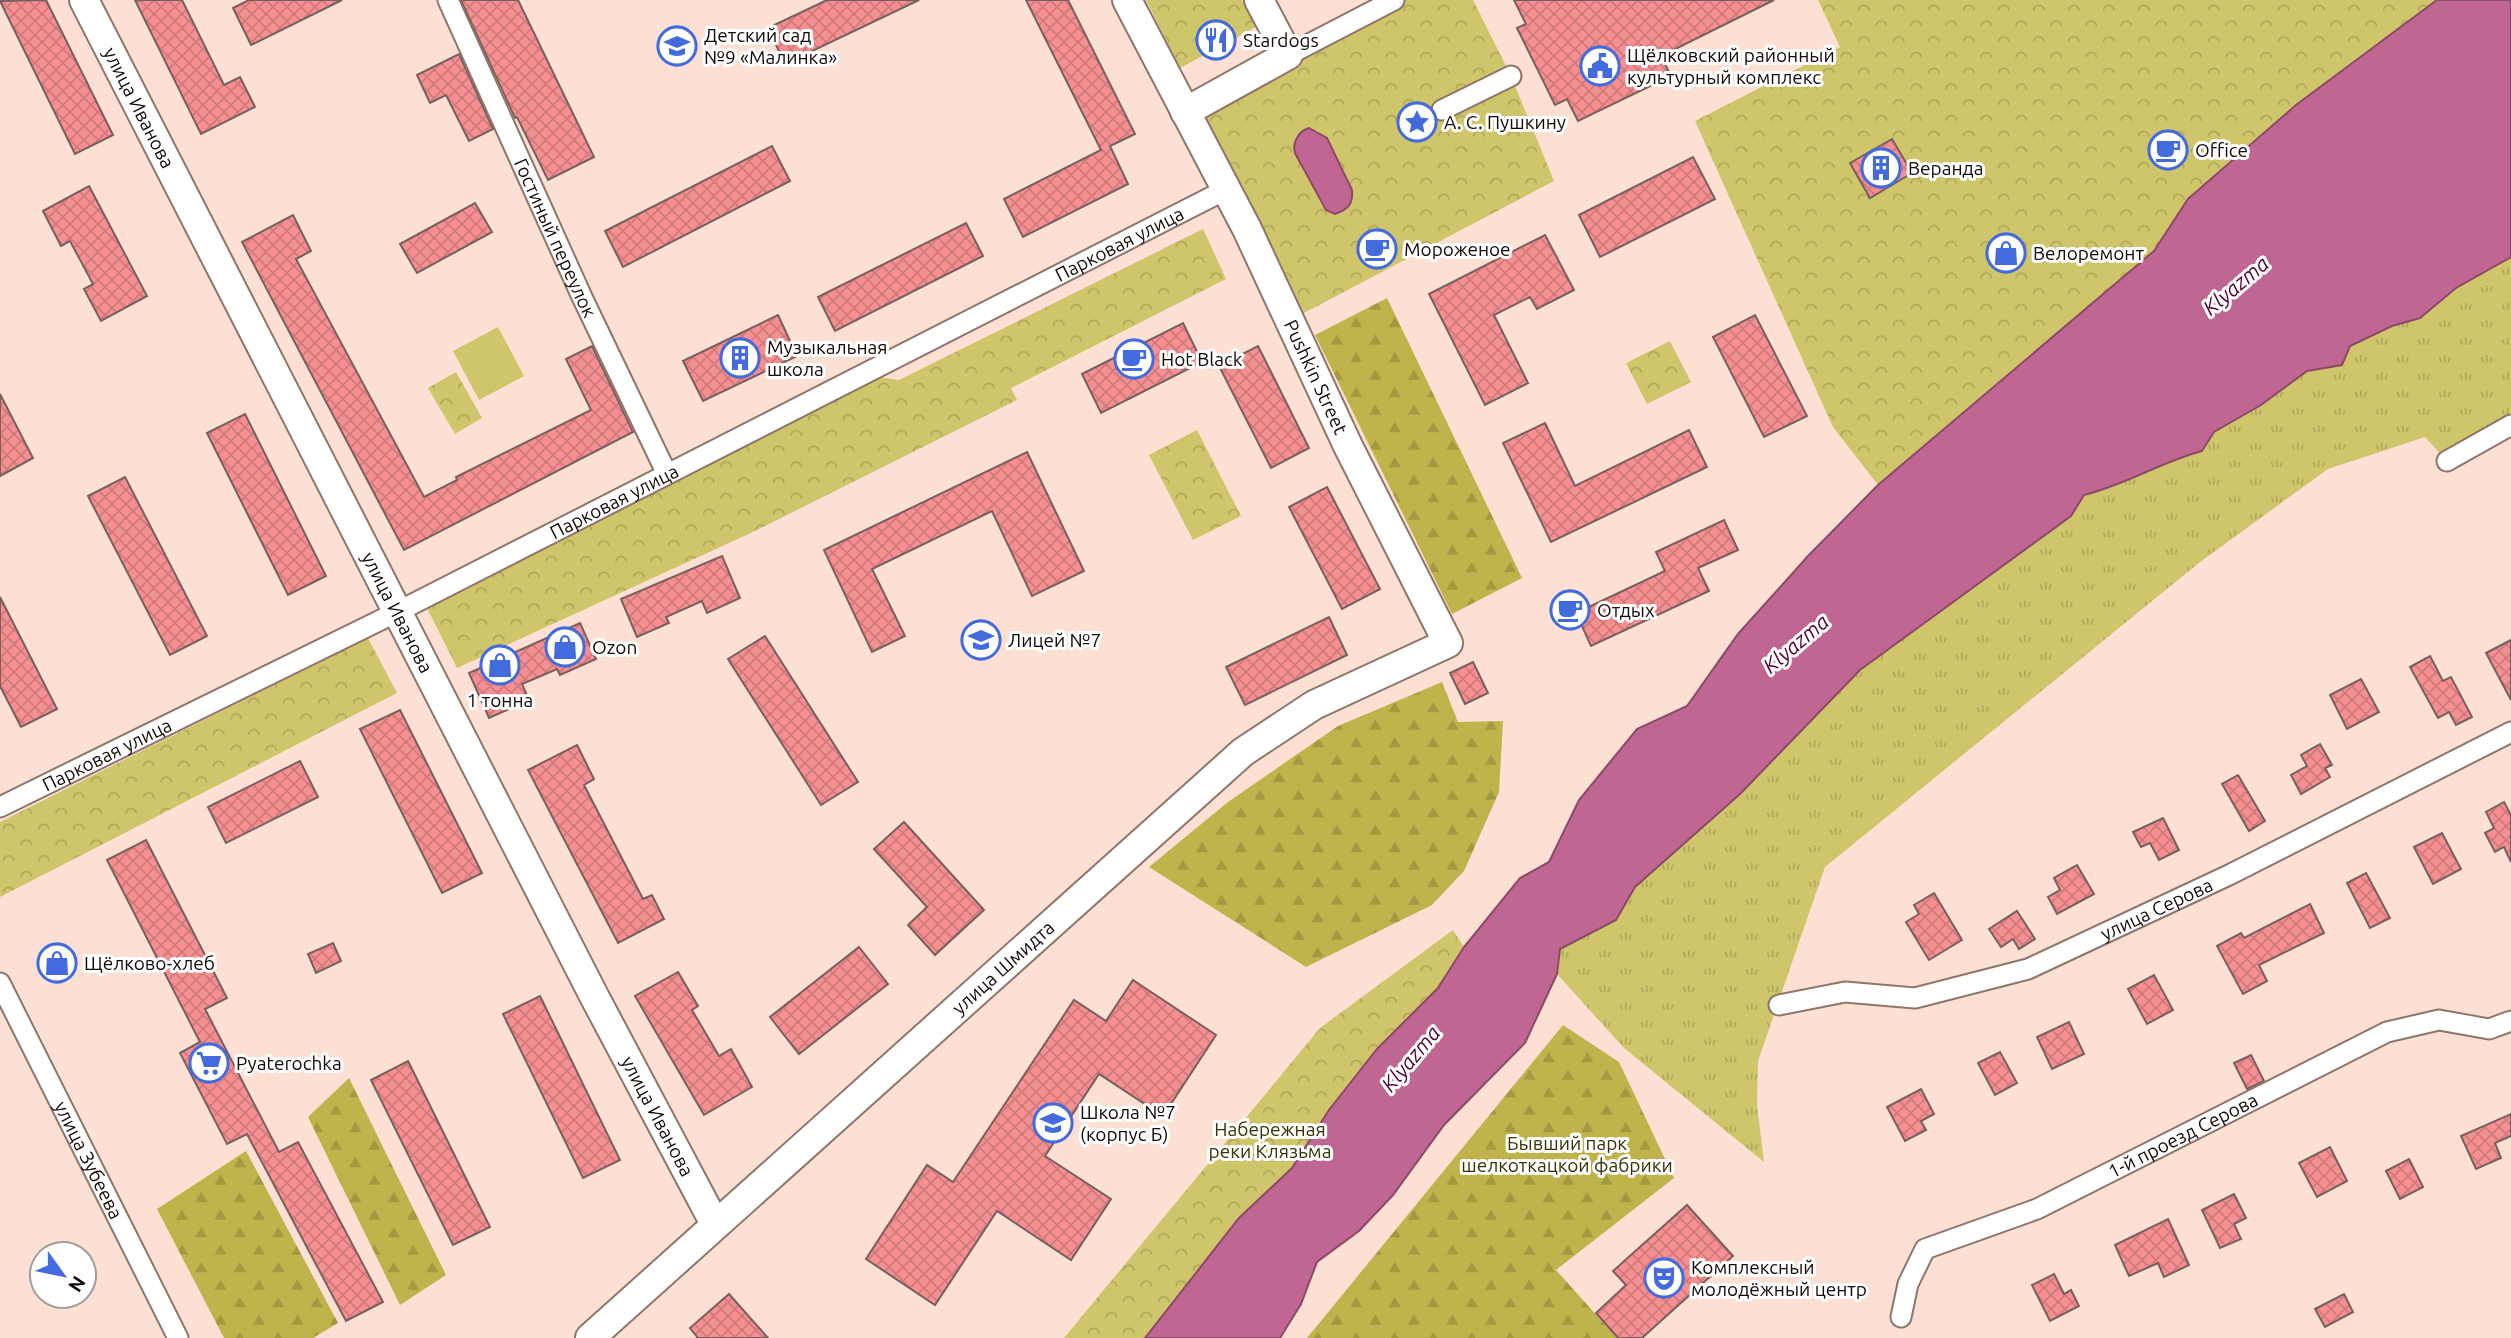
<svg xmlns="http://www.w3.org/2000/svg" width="2511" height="1338" font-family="Ubuntu,sans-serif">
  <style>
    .grass { fill: url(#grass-tufts) }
    .forest { fill: url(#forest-firs) }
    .park { fill: url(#park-crowns); fill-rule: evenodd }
    .pitch { fill: #cfc56b }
    .water { fill: #c06692; stroke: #8c4a68; stroke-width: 2 }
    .building { fill: url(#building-cross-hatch); stroke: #7a5f5f; stroke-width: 2 }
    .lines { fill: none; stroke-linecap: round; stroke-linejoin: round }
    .street-casing { stroke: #8e766a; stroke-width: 23 }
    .secondary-casing { stroke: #8e766a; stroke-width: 32 }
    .street { stroke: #fff; stroke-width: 19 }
    .secondary { stroke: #fff; stroke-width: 28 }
    .labels { text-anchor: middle; stroke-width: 6; stroke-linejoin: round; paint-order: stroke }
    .poi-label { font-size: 19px; fill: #130a07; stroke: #fff; text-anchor: start }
    .street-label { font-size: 19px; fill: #130a07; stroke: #fff }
    .park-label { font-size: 19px; fill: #393406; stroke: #fff }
    .water-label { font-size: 21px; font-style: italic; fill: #520032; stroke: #fff }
  </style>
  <defs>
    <pattern id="grass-tufts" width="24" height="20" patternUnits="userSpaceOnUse" patternTransform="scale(1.75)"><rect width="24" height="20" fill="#cfc56b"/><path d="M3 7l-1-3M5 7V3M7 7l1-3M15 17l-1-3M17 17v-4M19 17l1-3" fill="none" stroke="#b1a85b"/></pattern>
    <pattern id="forest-firs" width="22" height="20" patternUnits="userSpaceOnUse" patternTransform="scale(1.75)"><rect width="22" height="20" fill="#bfb44c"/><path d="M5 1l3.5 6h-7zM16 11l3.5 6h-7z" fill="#a39941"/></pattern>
    <pattern id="park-crowns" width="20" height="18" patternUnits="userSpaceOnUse" patternTransform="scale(1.75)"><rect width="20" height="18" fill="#cfc56b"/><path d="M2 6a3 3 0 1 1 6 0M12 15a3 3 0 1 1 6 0" fill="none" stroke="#b1a85b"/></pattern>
    <pattern id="building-cross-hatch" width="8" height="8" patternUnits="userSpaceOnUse" patternTransform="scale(1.75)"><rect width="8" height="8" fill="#f58f92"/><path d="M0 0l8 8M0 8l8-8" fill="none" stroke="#d17a7c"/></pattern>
  </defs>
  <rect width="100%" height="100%" fill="#fbe0d3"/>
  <path class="grass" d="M2511,257V425L2447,461L2425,437L2328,469L2200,562L1825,867L1758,1061L1757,1104L1764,1162L1624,1048L1557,974L1560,949L1616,920L1635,887L1740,794L1860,670L2071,516L2084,495C2125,485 2161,462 2202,451L2214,432L2261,405L2307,371L2342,365L2350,346L2392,326L2420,318L2456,288Z"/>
  <g class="forest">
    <path d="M1387,298L1522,578L1452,614L1315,335Z"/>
    <path d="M1442,682L1458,722L1503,721L1499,792L1464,871L1432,905L1306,967L1149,867L1228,802L1338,726Z"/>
    <path d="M1563,1025L1619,1062L1674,1178L1556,1270L1617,1338H1307Z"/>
    <path d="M349,1078L446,1275L400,1305L308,1117Z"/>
    <path d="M246,1151L338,1323L313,1338H224L157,1209Z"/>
  </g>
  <g class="park">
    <path d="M1146,0H1242L1256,27L1180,68Z"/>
    <path d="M1394,0H1473L1511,76L1554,181L1289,321L1185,112ZM1315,130L1327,138L1352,190L1322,205L1294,148Z"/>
    <path d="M1818,0H2437L2296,105L2188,198L2154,251L1878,485L1833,427L1695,121L1840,47Z"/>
    <path d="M1203,229L1226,279L1011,388L1017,400L755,531L457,668L427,608L872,376L899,380Z"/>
    <path d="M1670,341L1691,382L1647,404L1626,363Z"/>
    <path d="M456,372L482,418L455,434L428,388Z"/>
    <path d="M1197,430L1241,516L1193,540L1149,455Z"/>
    <path d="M368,638L397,693L0,897V822Z"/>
    <path d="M1453,930L1464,947L1438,988L1377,1049L1329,1110L1292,1168L1239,1218L1145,1338H1064L1320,1028Z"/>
  </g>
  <path class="pitch" d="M498,327L524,376L479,400L453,351Z"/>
  <g class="water">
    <path d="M2437,0H2511V257L2456,288L2420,318L2392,326L2350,346L2342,365L2307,371L2261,405L2214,432L2202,451C2161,462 2125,485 2084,495L2071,516L1860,670L1740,794L1635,887L1616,920L1560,949L1557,974L1525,1043L1444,1125L1393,1195L1359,1231L1317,1262L1301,1304L1280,1338H1145L1239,1218L1292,1168L1329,1110L1377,1049L1438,988L1464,947L1520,878L1549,862L1579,800L1637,729L1687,706L1738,634L1808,556L1878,485L2154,251L2188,199L2296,105Z"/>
    <path d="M1309,128L1327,138L1352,190C1353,204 1349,209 1335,214L1326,210L1295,153C1292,142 1299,131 1309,128Z"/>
  </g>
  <g class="building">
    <path d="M46,0L113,135L75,154L0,1Z"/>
    <path d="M135,0H182L224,85L240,77L255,107L201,134Z"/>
    <path d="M249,0H342L251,45L233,8Z"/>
    <path d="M461,0H518L594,157L548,180L517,117L515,118Z"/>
    <path d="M827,0H919L785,64L768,28Z"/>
    <path d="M1026,0H1068L1135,134L1110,146L1128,184L1023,237L1004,199L1101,150Z"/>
    <path d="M1514,0H1774L1661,56L1671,76L1578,121L1567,99L1555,105L1517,28L1526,24Z"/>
    <path d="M459,54L493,129L469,141L446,95L430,103L417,75Z"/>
    <path d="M1892,139L1912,173L1870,198L1850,163Z"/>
    <path d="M772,146L790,181L623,267L605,231Z"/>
    <path d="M1693,157L1715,199L1600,257L1579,215Z"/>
    <path d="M89,186L147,296L101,321L84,289L93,284L70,241L61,246L43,211Z"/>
    <path d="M475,203L492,232L417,273L400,244Z"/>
    <path d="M293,215L311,251L296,259L424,497L457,480L456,477L591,410L566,359L592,346L633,432L404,550L242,242Z"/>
    <path d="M966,223L983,256L835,331L818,297Z"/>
    <path d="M1545,235L1574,290L1537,309L1530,297L1494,315L1528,383L1485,405L1429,294Z"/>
    <path d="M778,315L797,356L703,401L683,361Z"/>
    <path d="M1755,315L1807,416L1764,437L1713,337Z"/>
    <path d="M1183,323L1202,362L1101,413L1082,374Z"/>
    <path d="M1258,346L1309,448L1271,468L1219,366Z"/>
    <path d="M0,394L33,458L0,476Z"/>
    <path d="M245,414L326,576L288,595L207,433Z"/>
    <path d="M1545,423L1575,486L1689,430L1707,467L1551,542L1503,443Z"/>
    <path d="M1027,452L1084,571L1032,596L992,511L872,569L905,636L872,652L824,550Z"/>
    <path d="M125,477L207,636L170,655L88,496Z"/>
    <path d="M1327,487L1380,589L1342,609L1289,507Z"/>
    <path d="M1724,520L1738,550L1698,568L1709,591L1591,646L1576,613L1665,571L1656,552Z"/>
    <path d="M722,556L740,598L707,613L702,601L666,617L669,623L637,637L621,599Z"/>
    <path d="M0,597L57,709L21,727L0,686Z"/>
    <path d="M1329,617L1347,655L1245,705L1226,667Z"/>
    <path d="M580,623L596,659L560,675L557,669L522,684L529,700L489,718L469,673Z"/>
    <path d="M765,636L858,782L821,805L728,659Z"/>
    <path d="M2511,640V700L2486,653Z"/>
    <path d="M2430,656L2443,681L2451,677L2472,717L2456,725L2449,712L2438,718L2410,667Z"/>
    <path d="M1473,662L1488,693L1465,704L1450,673Z"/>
    <path d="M2361,679L2379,712L2347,729L2330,695Z"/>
    <path d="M400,710L482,873L442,893L360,729Z"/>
    <path d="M2320,744L2332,765L2325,768L2330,777L2301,794L2291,775L2307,766L2301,755Z"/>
    <path d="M577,745L594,779L584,785L643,899L652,895L664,919L618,943L528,770Z"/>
    <path d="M300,761L318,797L226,843L208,807Z"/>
    <path d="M2238,775L2265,821L2249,831L2222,784Z"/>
    <path d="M2504,802L2511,815V862L2504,847L2495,852L2485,833L2494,828L2486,812Z"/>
    <path d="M2163,818L2179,850L2159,860L2150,843L2141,847L2133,832Z"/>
    <path d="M904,822L984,910L935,955L908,925L927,907L874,849Z"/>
    <path d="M2442,833L2461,869L2433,884L2414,847Z"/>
    <path d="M146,840L227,998L205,1009L279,1152L298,1142L383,1302L346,1321L247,1134L227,1144L180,1053L200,1042L107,860Z"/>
    <path d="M2077,865L2094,894L2057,914L2048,897L2060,890L2054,878Z"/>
    <path d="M2366,873L2390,918L2370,928L2347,883Z"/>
    <path d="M1934,893L1962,940L1929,960L1906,922L1919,914L1914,905Z"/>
    <path d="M2310,904L2324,933L2259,965L2267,981L2243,994L2217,946L2241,933L2244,938Z"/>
    <path d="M2017,911L2035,939L2019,949L2013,939L2001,947L1989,929Z"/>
    <path d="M333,943L341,961L316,973L308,954Z"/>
    <path d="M66,947L76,966L55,977L45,958Z"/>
    <path d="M859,947L888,984L799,1054L770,1017Z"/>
    <path d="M678,972L698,1006L692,1010L719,1056L731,1049L752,1087L704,1115L635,996Z"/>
    <path d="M2154,975L2173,1010L2147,1024L2128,989Z"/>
    <path d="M1133,980L1216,1035L1163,1116L1099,1074L1045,1156L1111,1199L1071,1260L997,1211L935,1305L866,1259L927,1165L953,1182L1074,1000L1106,1021Z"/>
    <path d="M540,996L620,1160L583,1178L503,1014Z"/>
    <path d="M2069,1022L2084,1054L2052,1069L2037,1037Z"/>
    <path d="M2000,1052L2017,1083L1995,1095L1978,1063Z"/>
    <path d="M2251,1055L2264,1081L2247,1089L2234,1063Z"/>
    <path d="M408,1061L490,1227L453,1245L371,1080Z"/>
    <path d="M1921,1089L1934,1114L1921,1121L1926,1130L1905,1141L1887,1107Z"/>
    <path d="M2511,1114V1136L2495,1143L2501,1158L2476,1169L2461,1136Z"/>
    <path d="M2330,1147L2347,1181L2317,1197L2299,1163Z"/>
    <path d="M2409,1159L2423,1187L2400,1199L2386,1171Z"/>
    <path d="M2234,1194L2246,1218L2234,1224L2241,1239L2220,1248L2202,1210Z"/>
    <path d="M1687,1205L1733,1256L1642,1338H1618L1596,1313L1626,1285L1613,1271Z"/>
    <path d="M2168,1219L2189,1265L2164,1277L2158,1263L2129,1276L2115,1245Z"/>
    <path d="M2054,1274L2064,1294L2071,1290L2079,1306L2050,1321L2032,1285Z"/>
    <path d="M729,1294L768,1338H698L690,1328Z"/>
    <path d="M2344,1294L2353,1312L2325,1327L2315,1309Z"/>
  </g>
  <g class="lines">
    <g class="street-casing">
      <g id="street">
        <path id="s1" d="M448,0L582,297L666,472"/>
        <path d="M1288,55L1394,0"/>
        <path d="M1442,110L1511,76"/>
        <path d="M2447,461L2511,425"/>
        <path id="s2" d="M0,807L399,611L1227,189"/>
        <path id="s3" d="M0,983L178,1338"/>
        <path id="s4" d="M1779,1005L1845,992L1915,998L2028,969L2229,875L2511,732"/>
        <path id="s5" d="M1901,1317L1908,1284L1925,1249L2037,1209L2387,1032L2439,1020L2489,1029L2511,1021"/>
      </g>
    </g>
    <g class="secondary-casing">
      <g id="secondary">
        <path id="s6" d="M84,0L594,996L715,1224"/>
        <path d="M1185,112L1288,55L1259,0"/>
        <path id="s7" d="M590,1338L1243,752L1314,705L1448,643L1348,446L1247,229L1127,0"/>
      </g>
    </g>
    <use href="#street" class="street"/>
    <use href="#secondary" class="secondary"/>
  </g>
  <defs>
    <g id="restaurant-ring" transform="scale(2.0125)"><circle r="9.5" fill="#fff" stroke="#436bdd" stroke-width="1.5"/><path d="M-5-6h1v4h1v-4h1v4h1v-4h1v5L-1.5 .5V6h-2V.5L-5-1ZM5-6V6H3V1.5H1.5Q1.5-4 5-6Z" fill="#436bdd"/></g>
    <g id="school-ring" transform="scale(2.0125)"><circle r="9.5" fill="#fff" stroke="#436bdd" stroke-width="1.5"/><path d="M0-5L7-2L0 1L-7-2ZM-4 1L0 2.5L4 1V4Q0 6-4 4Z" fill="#436bdd"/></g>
    <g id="civic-ring" transform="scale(2.0125)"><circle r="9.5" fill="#fff" stroke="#436bdd" stroke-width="1.5"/><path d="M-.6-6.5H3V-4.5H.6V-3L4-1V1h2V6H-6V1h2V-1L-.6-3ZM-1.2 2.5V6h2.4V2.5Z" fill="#436bdd"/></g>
    <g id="sight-ring" transform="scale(2.0125)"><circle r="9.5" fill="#fff" stroke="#436bdd" stroke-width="1.5"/><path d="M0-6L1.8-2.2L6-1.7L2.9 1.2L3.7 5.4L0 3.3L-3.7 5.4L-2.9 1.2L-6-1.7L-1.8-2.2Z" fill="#436bdd"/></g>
    <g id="cafe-ring" transform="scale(2.0125)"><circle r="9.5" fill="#fff" stroke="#436bdd" stroke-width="1.5"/><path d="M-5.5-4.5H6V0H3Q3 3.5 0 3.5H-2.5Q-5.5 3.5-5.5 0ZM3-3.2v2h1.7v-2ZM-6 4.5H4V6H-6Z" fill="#436bdd"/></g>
    <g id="building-ring" transform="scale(2.0125)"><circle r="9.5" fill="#fff" stroke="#436bdd" stroke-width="1.5"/><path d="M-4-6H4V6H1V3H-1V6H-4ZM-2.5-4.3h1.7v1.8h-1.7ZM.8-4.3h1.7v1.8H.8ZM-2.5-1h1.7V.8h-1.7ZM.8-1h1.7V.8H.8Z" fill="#436bdd"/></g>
    <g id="shop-ring" transform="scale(2.0125)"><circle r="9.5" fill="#fff" stroke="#436bdd" stroke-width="1.5"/><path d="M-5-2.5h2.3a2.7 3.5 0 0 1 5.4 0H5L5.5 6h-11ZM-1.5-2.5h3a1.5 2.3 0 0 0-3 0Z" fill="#436bdd"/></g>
    <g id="supermarket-ring" transform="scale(2.0125)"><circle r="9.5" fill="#fff" stroke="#436bdd" stroke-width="1.5"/><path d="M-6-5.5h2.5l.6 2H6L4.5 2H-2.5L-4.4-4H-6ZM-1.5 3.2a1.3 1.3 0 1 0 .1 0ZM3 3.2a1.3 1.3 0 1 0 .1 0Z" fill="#436bdd"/></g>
    <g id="theatre-ring" transform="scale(2.0125)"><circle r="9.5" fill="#fff" stroke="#436bdd" stroke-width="1.5"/><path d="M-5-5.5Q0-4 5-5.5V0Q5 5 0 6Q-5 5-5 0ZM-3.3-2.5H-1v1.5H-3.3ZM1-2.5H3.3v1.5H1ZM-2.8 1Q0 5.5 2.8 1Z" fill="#436bdd"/></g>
  </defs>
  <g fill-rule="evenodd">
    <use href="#restaurant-ring" x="1216" y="40"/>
    <use href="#school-ring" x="677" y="46"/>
    <use href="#civic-ring" x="1600" y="66"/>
    <use href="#sight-ring" x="1417" y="122"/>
    <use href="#cafe-ring" x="2168" y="150"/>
    <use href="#building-ring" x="1881" y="168"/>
    <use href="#cafe-ring" x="1377" y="249"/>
    <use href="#shop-ring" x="2006" y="253"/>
    <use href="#building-ring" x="740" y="358"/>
    <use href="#cafe-ring" x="1134" y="359"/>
    <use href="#cafe-ring" x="1570" y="610"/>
    <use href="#school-ring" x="981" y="640"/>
    <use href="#shop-ring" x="565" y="647"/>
    <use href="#shop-ring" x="500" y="665"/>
    <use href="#shop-ring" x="57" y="963"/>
    <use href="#supermarket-ring" x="209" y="1063"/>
    <use href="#school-ring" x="1053" y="1123"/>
    <use href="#theatre-ring" x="1664" y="1278"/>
  </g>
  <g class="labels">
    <g class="poi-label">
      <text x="704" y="42">Детский сад<tspan x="704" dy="22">№9 «Малинка»</tspan></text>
      <text x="1243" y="47">Stardogs</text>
      <text x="1627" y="62">Щёлковский районный<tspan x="1627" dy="22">культурный комплекс</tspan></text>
      <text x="1444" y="129">А. С. Пушкину</text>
      <text x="2195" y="157">Office</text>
      <text x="1908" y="175">Веранда</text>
      <text x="1404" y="256">Мороженое</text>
      <text x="2033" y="260">Велоремонт</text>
      <text x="767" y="354">Музыкальная<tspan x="767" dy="22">школа</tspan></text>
      <text x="1161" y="366">Hot Black</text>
      <text x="1597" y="617">Отдых</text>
      <text x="1008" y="647">Лицей №7</text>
      <text x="592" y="654">Ozon</text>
      <text x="500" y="707" text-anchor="middle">1 тонна</text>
      <text x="84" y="970">Щёлково-хлеб</text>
      <text x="236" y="1070">Pyaterochka</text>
      <text x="1080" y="1119">Школа №7<tspan x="1080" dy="22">(корпус Б)</tspan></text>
      <text x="1691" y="1274">Комплексный<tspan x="1691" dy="22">молодёжный центр</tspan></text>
    </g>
    <g class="street-label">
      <text dy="7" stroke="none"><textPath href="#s6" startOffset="121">улица Иванова</textPath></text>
      <text dy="7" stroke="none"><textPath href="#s1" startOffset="261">Гостиный переулок</textPath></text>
      <text dy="7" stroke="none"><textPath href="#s2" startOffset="1253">Парковая улица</textPath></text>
      <text transform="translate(1316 377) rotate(65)" y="7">Pushkin Street</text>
      <text dy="7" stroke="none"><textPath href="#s2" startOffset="686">Парковая улица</textPath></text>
      <text dy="7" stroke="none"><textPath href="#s6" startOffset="688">улица Иванова</textPath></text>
      <text dy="7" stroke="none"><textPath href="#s2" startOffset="119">Парковая улица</textPath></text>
      <text dy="7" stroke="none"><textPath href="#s4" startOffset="396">улица Серова</textPath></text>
      <text dy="7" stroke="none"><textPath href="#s7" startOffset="555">улица Шмидта</textPath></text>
      <text dy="7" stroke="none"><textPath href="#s6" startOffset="1255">улица Иванова</textPath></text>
      <text dy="7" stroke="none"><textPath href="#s5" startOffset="355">1-й проезд Серова</textPath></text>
      <text dy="7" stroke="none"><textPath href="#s3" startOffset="198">улица Зубеева</textPath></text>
    </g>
    <g class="park-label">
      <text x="1270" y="1136">Набережная<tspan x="1270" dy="22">реки Клязьма</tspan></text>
      <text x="1567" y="1150">Бывший парк<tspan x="1567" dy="22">шелкоткацкой фабрики</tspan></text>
    </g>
    <g class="water-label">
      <text transform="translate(2236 286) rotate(-40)" y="7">Klyazma</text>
      <text transform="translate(1796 644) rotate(-40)" y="7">Klyazma</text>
      <text transform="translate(1411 1059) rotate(-50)" y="7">Klyazma</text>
    </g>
  </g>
  <g transform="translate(63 1275) rotate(123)"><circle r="33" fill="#ffffff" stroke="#a19d9c" stroke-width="2"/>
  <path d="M0-5L12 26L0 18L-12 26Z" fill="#436bdd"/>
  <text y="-10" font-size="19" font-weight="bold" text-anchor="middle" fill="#130a07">N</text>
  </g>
</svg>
